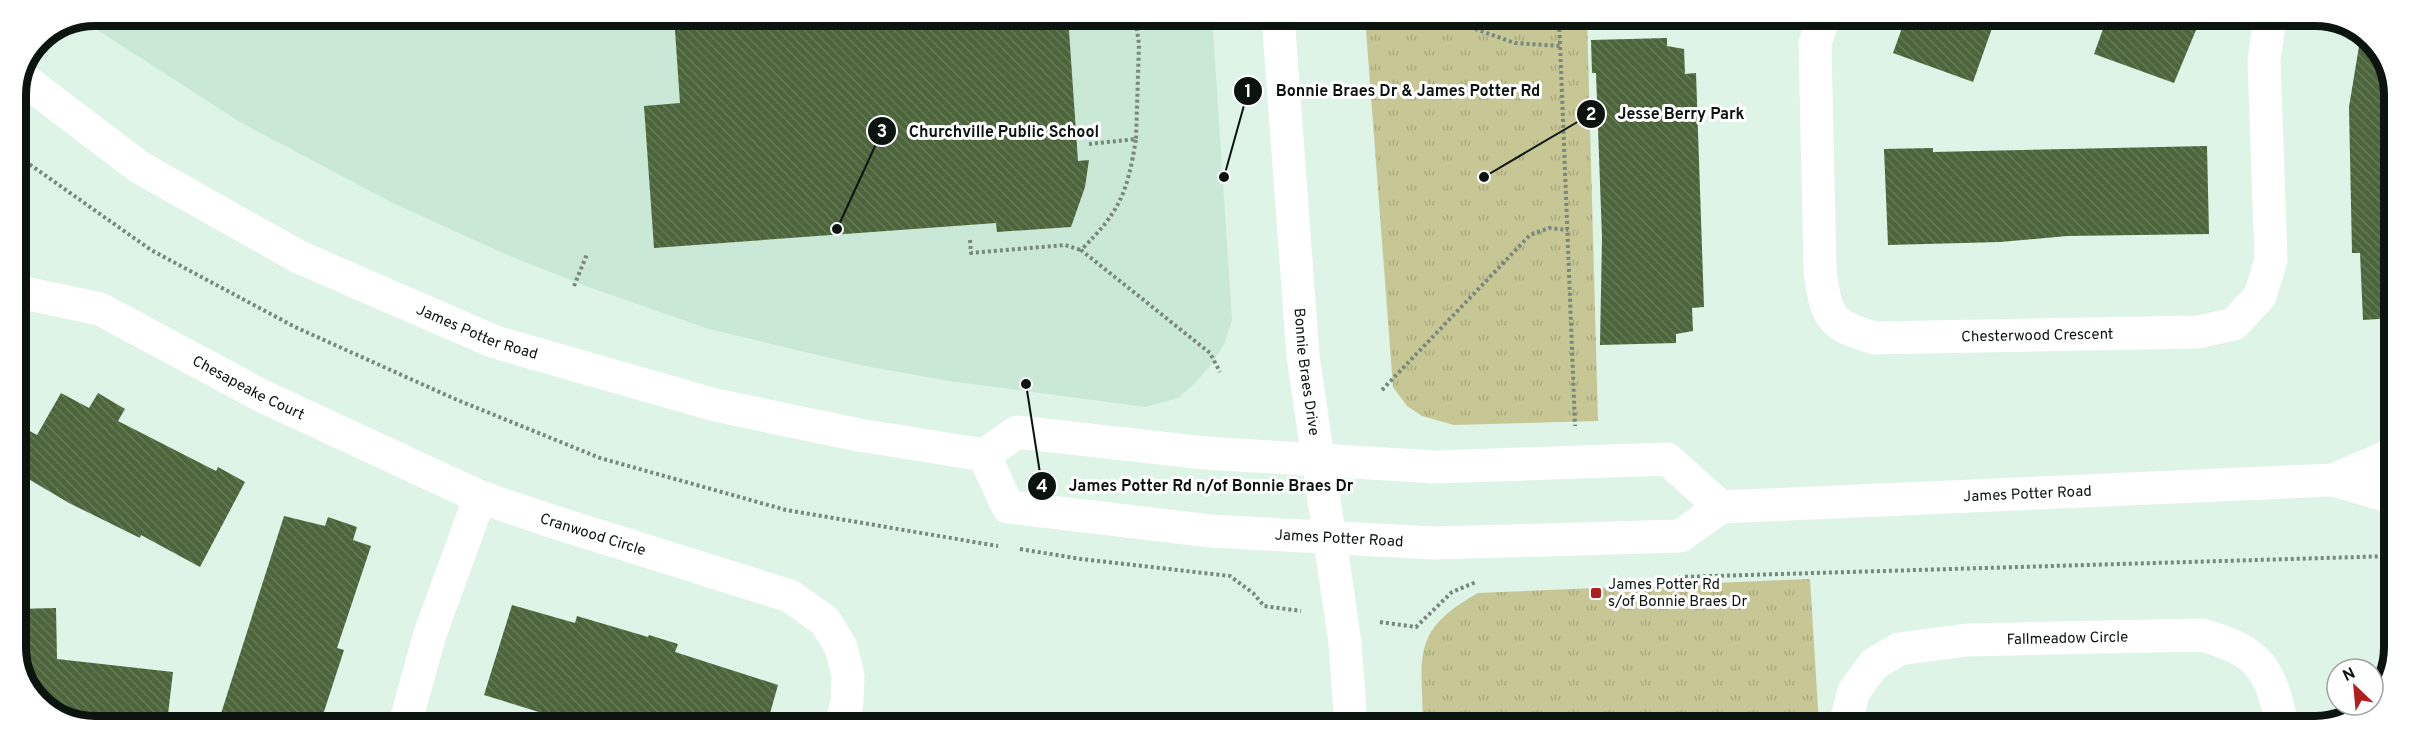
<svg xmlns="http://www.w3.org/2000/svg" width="2409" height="741" font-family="Overpass,sans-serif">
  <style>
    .built { fill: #cae8d6 }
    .grass { fill: url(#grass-tufts) }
    .building { fill: url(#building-back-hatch) }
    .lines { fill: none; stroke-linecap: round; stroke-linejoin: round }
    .path { stroke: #78887f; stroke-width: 4; stroke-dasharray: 3 3; stroke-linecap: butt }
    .street { stroke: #fff; stroke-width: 33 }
    .secondary { stroke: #fff; stroke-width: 33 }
    .poi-dot { fill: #af1f1b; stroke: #fff; stroke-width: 2 }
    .labels { text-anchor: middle; stroke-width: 6; stroke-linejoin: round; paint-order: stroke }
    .street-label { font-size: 15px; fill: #0c1410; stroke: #fff }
    .poi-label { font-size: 15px; fill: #0c1410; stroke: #fff; text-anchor: start }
    .rim { fill: none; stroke: #0c1410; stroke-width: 8 }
    .leader { fill: none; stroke: #0c1410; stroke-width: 2 }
    .callout-dot { fill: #0c1410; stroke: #fff; stroke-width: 2 }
    .mark-label { font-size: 18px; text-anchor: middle; font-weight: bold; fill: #fff }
    .callout-label { font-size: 16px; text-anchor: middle; font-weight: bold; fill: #0c1410; stroke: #fff; stroke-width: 6; stroke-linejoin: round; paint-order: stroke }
  </style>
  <defs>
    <pattern id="grass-tufts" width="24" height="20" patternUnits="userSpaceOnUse" patternTransform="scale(1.5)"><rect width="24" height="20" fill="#c7c795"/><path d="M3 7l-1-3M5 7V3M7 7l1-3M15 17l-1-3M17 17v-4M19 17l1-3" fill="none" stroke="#aaaa7f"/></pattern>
    <pattern id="building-back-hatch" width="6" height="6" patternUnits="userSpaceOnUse" patternTransform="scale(1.5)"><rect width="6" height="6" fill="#4c653b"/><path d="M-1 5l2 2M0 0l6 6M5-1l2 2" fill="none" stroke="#667a5a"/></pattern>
  </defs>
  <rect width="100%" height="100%" fill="#ddf4e6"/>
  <path class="built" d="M95,15L1212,16L1232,320L1224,344L1211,365L1194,384L1178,398L1146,407L949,381L860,365L709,329L583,285L505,254L393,203L240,122L82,20Z"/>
  <g class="grass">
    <path d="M1365,17H1587L1598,421L1454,425L1422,416L1407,406L1393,387Z"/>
    <path d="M1810,579L1819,725H1423C1422,655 1410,631 1478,593Z"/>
  </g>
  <g class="building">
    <path d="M674,16H1068L1078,161L1089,160L1085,187L1071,227L997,232L996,223L654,248L644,106L680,103Z"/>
    <path d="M1906,17H1996L1973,82L1893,53Z"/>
    <path d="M2107,18H2201L2174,83L2094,54Z"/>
    <path d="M2361,34L2374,42L2394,89L2393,318L2363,320L2360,253H2352L2349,107Z"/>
    <path d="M1667,38V46L1684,49L1685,74L1696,73L1704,307L1692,308L1693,331L1676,334V343L1600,345L1602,238L1596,73H1592L1591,40Z"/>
    <path d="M2207,146L2209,234L2067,236L2000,242L1888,245L1884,149L1933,148V152Z"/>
    <path d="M61,393L89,408L98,393L125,409L118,421L216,471L218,467L245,482L200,567L141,535L140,538L69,503L15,471V423L37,435Z"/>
    <path d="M284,516L325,526L328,517L357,527L353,540L371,546L337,648L344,650L320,724L218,723Z"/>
    <path d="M512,605L575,623L577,616L648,637L649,635L678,644L675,652L778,685L767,724H578L484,695Z"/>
    <path d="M56,608L57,659L173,672L167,723H106V719L59,713L32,695L15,652V609Z"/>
  </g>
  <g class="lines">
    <g class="path">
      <path d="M1135,16L1139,44L1136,139"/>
      <path d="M1441,17L1515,43L1560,46"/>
      <path d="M1559,17L1575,426"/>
      <path d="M1089,144L1136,139C1127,194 1120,211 1081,250L1210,353L1220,372"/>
      <path d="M15,154L151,250L295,327L455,399L600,458L786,510L998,546"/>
      <path d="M970,240L971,253L1065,245L1081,250"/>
      <path d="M574,286L587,254"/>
      <path d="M1382,390L1530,235L1549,228L1568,230"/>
      <path d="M1020,549L1081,559L1230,576L1253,593L1264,606L1301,611"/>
      <path d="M1679,577L2392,556"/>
      <path d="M1380,622L1416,627L1452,592L1476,582"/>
    </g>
    <g class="street">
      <path id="s1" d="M1824,17L1815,43L1820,270C1826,317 1829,325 1875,338L2198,332L2234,324L2260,296L2271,260L2264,60L2270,18"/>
      <path id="s2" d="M15,291L100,309L262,396L480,497L551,521L790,596L825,621L841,647L848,676L847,702L842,724"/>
      <path d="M405,724L430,634L480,497"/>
      <path id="s3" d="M1845,725L1854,691L1874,664L1899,649L1967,640L2201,635C2259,650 2271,669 2282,726"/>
    </g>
    <g class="secondary">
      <path id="s4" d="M1278,16L1303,356L1345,643L1351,725"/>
      <path id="s5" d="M22,78L139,167L299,257L495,342L715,405L859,435L984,455L1017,432L1205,453L1436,467L1667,459L1721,507"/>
      <path id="s6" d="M984,455L1008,507L1211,531L1434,543L1680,536L1721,507L2333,480L2392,497"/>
      <path d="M2333,480L2392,455"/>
    </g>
  </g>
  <rect class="poi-dot" x="1590" y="587" width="12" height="12" rx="3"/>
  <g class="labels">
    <g class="street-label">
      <text dy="5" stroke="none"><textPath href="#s5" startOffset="524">James Potter Road</textPath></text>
      <text dy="5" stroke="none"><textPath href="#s1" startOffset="514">Chesterwood Crescent</textPath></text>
      <text dy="5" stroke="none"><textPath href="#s4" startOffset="357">Bonnie Braes Drive</textPath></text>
      <text dy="5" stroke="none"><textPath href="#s2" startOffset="255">Chesapeake Court</textPath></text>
      <text dy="5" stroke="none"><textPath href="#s6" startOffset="1088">James Potter Road</textPath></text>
      <text dy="5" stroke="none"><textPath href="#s2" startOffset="630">Cranwood Circle</textPath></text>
      <text dy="5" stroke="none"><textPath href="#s6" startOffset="390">James Potter Road</textPath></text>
      <text dy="5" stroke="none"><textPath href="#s3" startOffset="267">Fallmeadow Circle</textPath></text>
    </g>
    <g class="poi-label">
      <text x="1608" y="589">James Potter Rd<tspan x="1608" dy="17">s/of Bonnie Braes Dr</tspan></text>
    </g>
  </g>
  <path d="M0 0H2409V741H0ZM95 26H2315A69 69 0 0 1 2384 95V647A69 69 0 0 1 2315 716H95A69 69 0 0 1 26 647V95A69 69 0 0 1 95 26Z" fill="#fff" fill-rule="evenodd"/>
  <path class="rim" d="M95 26H2315A69 69 0 0 1 2384 95V647A69 69 0 0 1 2315 716H95A69 69 0 0 1 26 647V95A69 69 0 0 1 95 26Z"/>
  <path class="leader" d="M1224 177L1248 91M1484 177L1591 114M837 229L882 131M1026 384L1042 486"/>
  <g class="callout-dot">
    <circle cx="1224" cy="177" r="6"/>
    <circle cx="1484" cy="177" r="6"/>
    <circle cx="837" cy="229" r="6"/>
    <circle cx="1026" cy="384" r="6"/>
    <circle cx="1248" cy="91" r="15"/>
    <circle cx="1591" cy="114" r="15"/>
    <circle cx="882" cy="131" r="15"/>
    <circle cx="1042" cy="486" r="15"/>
  </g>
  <g class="mark-label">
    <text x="1248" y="97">1</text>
    <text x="1591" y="120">2</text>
    <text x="882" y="137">3</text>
    <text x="1042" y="492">4</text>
  </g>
  <g class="callout-label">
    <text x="1408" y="96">Bonnie Braes Dr &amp; James Potter Rd</text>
    <text x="1681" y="119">Jesse Berry Park</text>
    <text x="1004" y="137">Churchville Public School</text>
    <text x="1211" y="491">James Potter Rd n/of Bonnie Braes Dr</text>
  </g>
  <g transform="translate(2355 687) rotate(334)"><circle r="28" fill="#ffffff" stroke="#9ea19f" stroke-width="1.5"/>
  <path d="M0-4.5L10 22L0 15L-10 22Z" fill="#af1f1b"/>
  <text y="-9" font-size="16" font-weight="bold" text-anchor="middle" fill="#0c1410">N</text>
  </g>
</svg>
